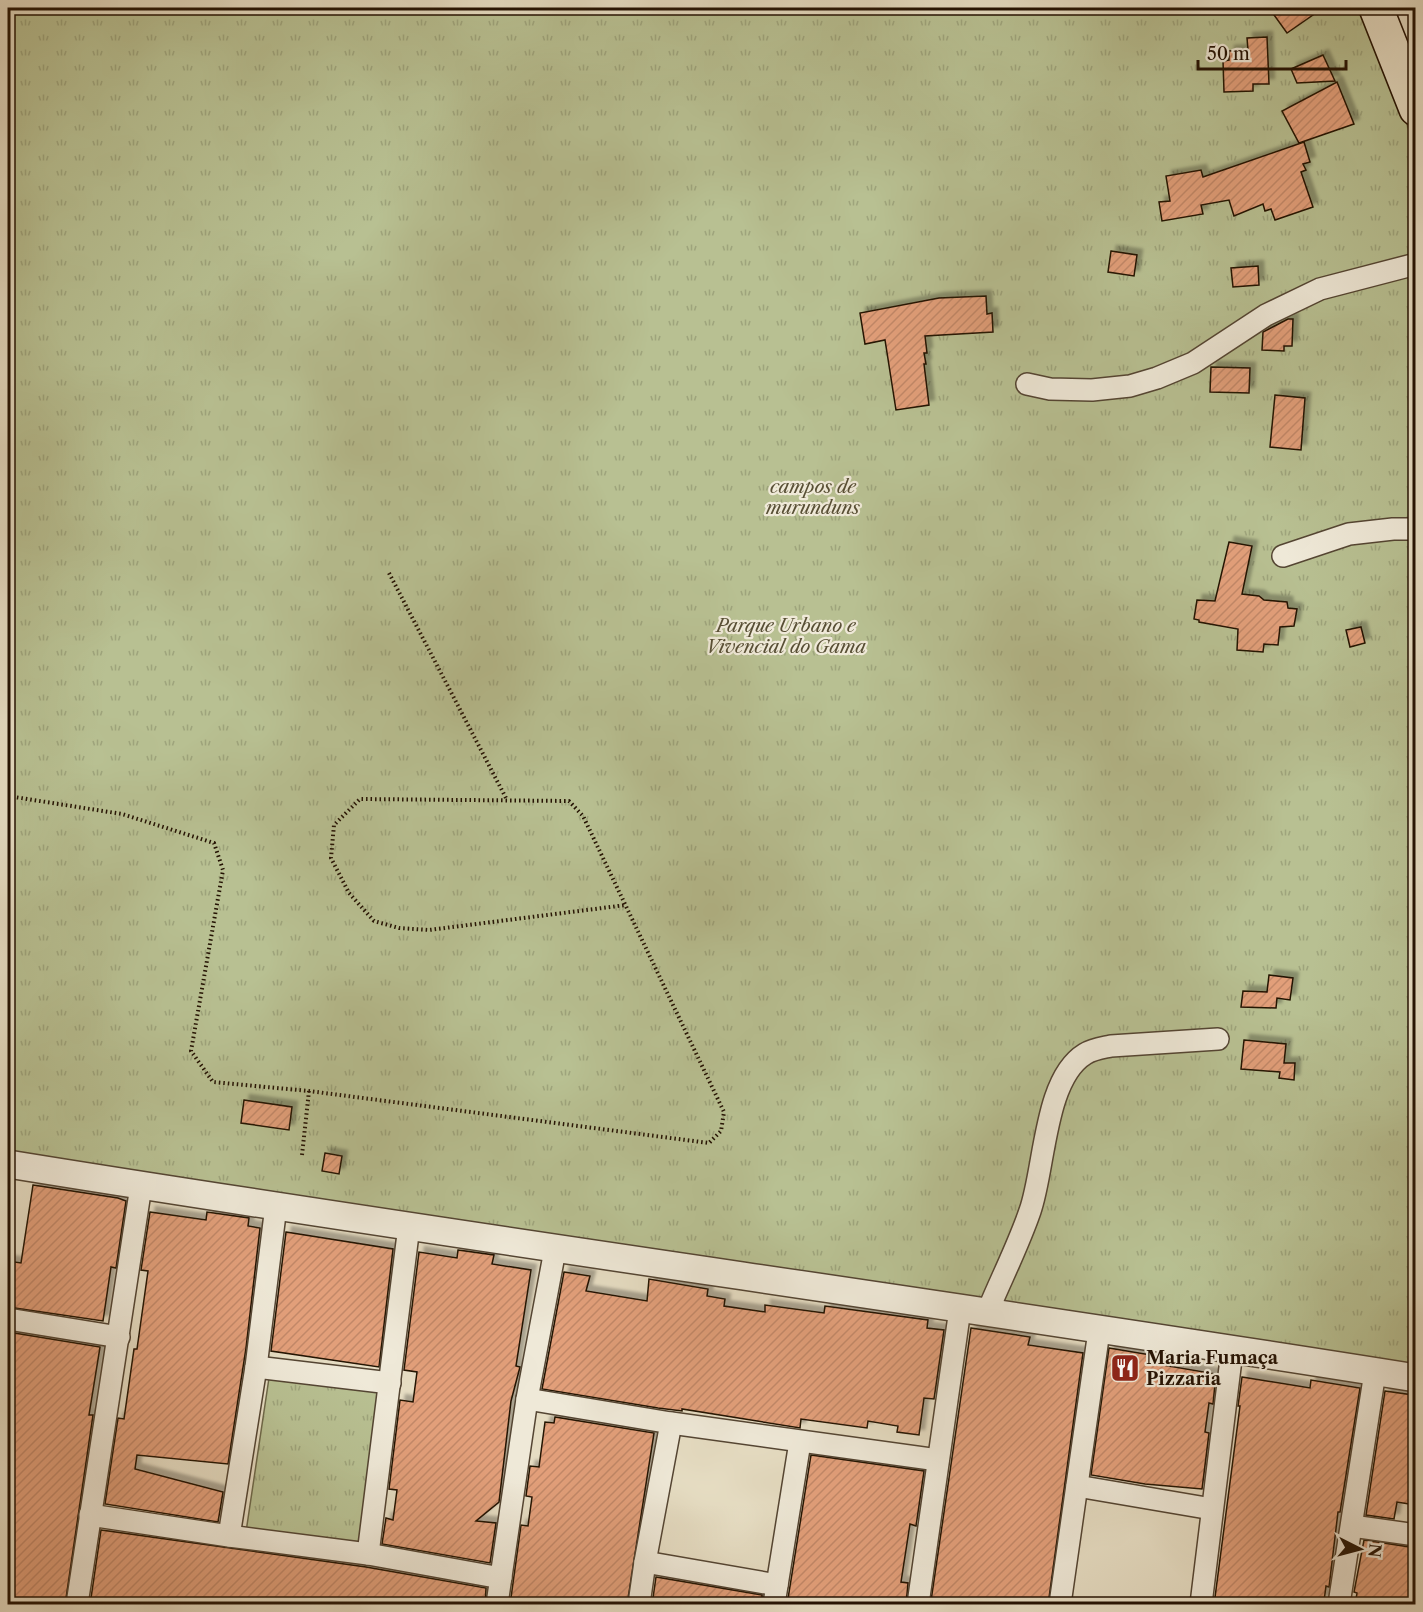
<svg xmlns="http://www.w3.org/2000/svg" width="1423" height="1612" font-family="'Libre Caslon Text',serif">
  <style>
    .park { fill: url(#park-tufts); stroke: #6e694a; stroke-width: 1.5 }
    .building { fill: url(#building-hatch); stroke: #241203; stroke-width: 1.5; filter: url(#shadow) }
    .lines { fill: none; stroke-linecap: round; stroke-linejoin: round }
    .minor-casing { stroke: #544533; stroke-width: 24 }
    .tertiary-casing { stroke: #544533; stroke-width: 30 }
    .primary-casing { stroke: #241203; stroke-width: 36 }
    .path { stroke: #241203; stroke-width: 4; stroke-dasharray: 1.5 3; stroke-linecap: butt }
    .minor { stroke: #efe9d8; stroke-width: 21 }
    .tertiary { stroke: #efe9d8; stroke-width: 27 }
    .primary { stroke: #e6ddc3; stroke-width: 33 }
    .labels { text-anchor: middle; stroke-width: 4.5; stroke-linejoin: round; paint-order: stroke }
    .park-label { font-size: 18px; font-style: italic; fill: #584f35; stroke: #efe9d8 }
    .poi-label { font-size: 18px; font-weight: bold; fill: #241203; stroke: #efe9d8; text-anchor: start }
  </style>
  <defs>
    <pattern id="park-tufts" width="24" height="20" patternUnits="userSpaceOnUse" patternTransform="scale(1.5)"><rect width="24" height="20" fill="#b8c092"/><path d="M3 7l-1-3M5 7V3M7 7l1-3M15 17l-1-3M17 17v-4M19 17l1-3" fill="none" stroke="#9ea47c"/></pattern>
    <pattern id="building-hatch" width="6" height="6" patternUnits="userSpaceOnUse" patternTransform="scale(1.5)"><rect width="6" height="6" fill="#e29f7a"/><path d="M-1 1l2-2M0 6l6-6M5 7l2-2" fill="none" stroke="#c28868"/></pattern>
    <filter id="shadow"><feDropShadow dx="5.5" dy="-5.5" stdDeviation="1.5" flood-color="#0004"/></filter>
  </defs>
  <rect width="100%" height="100%" fill="#e6ddc3"/>
  <filter id="stains"><feTurbulence type="fractalNoise" baseFrequency=".00333" numOctaves="4"/><feColorMatrix values="0 0 0 0 .2 0 0 0 0 .09 0 0 0 0 .02 0 0 0 .5 -.17"/></filter>
  <radialGradient id="worn" r=".72"><stop offset=".6" stop-color="#630" stop-opacity="0"/><stop offset="1" stop-color="#630" stop-opacity=".3"/></radialGradient>
  <g class="park">
    <path d="M8,8H1361L1416,147L1415,1369L8,1153Z"/>
    <path d="M269,1378L385,1393L365,1546L246,1532Z"/>
  </g>
  <g class="building">
    <path d="M1269,8H1323L1287,33Z"/>
    <path d="M1267,37L1269,84H1253V91L1224,92L1223,61L1229,60V51L1248,50L1247,38Z"/>
    <path d="M1323,55L1335,81L1297,83L1291,69Z"/>
    <path d="M1337,82L1354,124L1299,143L1282,111Z"/>
    <path d="M1304,142L1310,162L1303,164L1306,170L1301,172L1313,207L1275,220L1271,209L1265,211L1263,204L1234,216L1229,200L1201,205L1203,214L1162,221L1159,202L1170,201L1166,176L1201,170L1203,177Z"/>
    <path d="M1111,251L1137,255L1134,276L1108,272Z"/>
    <path d="M1258,266L1259,285L1233,287L1231,268Z"/>
    <path d="M986,296L987,314L992,313L993,332L925,336L927,353H924L926,364H924L929,405L896,410L885,340L865,344L860,313L939,298Z"/>
    <path d="M1288,319H1293L1292,346H1284V351L1262,350L1263,332Z"/>
    <path d="M1211,367L1250,368L1249,393L1210,392Z"/>
    <path d="M1275,395L1305,398L1301,450L1270,447Z"/>
    <path d="M1229,542L1252,546L1242,594L1259,596L1264,600L1287,602L1288,608L1297,609L1294,626L1280,627L1278,645L1264,644L1263,652L1237,650L1238,629L1199,622V620L1194,619L1197,600L1215,601Z"/>
    <path d="M1361,627L1365,643L1350,647L1346,630Z"/>
    <path d="M1269,975L1293,978L1290,1000L1277,998L1276,1008L1241,1007L1243,991L1267,992Z"/>
    <path d="M1244,1040L1286,1044L1284,1063H1295L1294,1080L1279,1078L1280,1072L1241,1069Z"/>
    <path d="M244,1100L292,1107L289,1130L241,1123Z"/>
    <path d="M325,1153L342,1156L339,1174L322,1171Z"/>
    <path d="M33,1185L118,1198L126,1201L116,1268L111,1267L103,1321L8,1307V1261L21,1263Z"/>
    <path d="M150,1212L206,1220L207,1212L249,1218L248,1226L260,1228L246,1348L228,1464L137,1455L135,1469L223,1492L218,1522L105,1504L118,1418L124,1419L134,1349H137L148,1271L141,1270Z"/>
    <path d="M286,1232L393,1249L379,1367L271,1351Z"/>
    <path d="M458,1250L494,1255L492,1264L531,1270L516,1366L520,1367L511,1401L499,1502L476,1521L496,1523L490,1563L382,1544L386,1518L393,1520L397,1490L389,1489L400,1400L413,1402L417,1372L404,1370L419,1252L457,1258Z"/>
    <path d="M564,1272L590,1276L586,1291L647,1301L649,1279L708,1289L707,1296L725,1299L724,1306L765,1312V1305L824,1313L825,1306L928,1320L927,1328L944,1330L934,1399L924,1398L919,1435L897,1432L898,1426L868,1421L867,1428L801,1419L800,1428L682,1409V1411L658,1408L542,1389Z"/>
    <path d="M971,1328L1030,1337L1028,1345L1083,1353L1048,1605H955L931,1601Z"/>
    <path d="M8,1332L100,1347L89,1415H93L65,1605H8Z"/>
    <path d="M1109,1348L1163,1357L1162,1365L1216,1374L1213,1404L1209,1403L1205,1432L1209,1433L1202,1489L1145,1484L1091,1475Z"/>
    <path d="M1242,1377L1310,1388L1311,1380L1360,1388L1340,1512H1338L1329,1587L1326,1586L1324,1601L1312,1600V1605H1214L1240,1406H1238Z"/>
    <path d="M1385,1391L1413,1395V1401H1416V1505L1397,1502L1394,1519L1366,1515Z"/>
    <path d="M555,1417L654,1433L627,1605H510L521,1525L528,1526L532,1497L526,1496L530,1466L539,1467L545,1422L554,1423Z"/>
    <path d="M811,1455L924,1471L916,1526L910,1524L901,1582L908,1583L906,1605H787Z"/>
    <path d="M101,1530L366,1567L486,1588L485,1605H90Z"/>
    <path d="M1364,1540L1416,1548V1593L1412,1592L1410,1605H1355L1357,1593L1354,1592Z"/>
    <path d="M656,1577L762,1595V1605H652Z"/>
  </g>
  <g class="lines">
    <g class="minor-casing">
      <g id="minor">
        <path d="M1027,384L1050,389L1092,390L1130,386L1157,378L1193,363L1266,315L1320,289L1416,264"/>
        <path d="M1283,556L1349,534L1393,529H1416"/>
        <path d="M987,1313C1001,1279 1018,1246 1030,1211C1045,1169 1044,1079 1085,1054C1093,1049 1102,1048 1111,1046L1218,1039"/>
        <path d="M8,1319L119,1337"/>
        <path d="M256,1367L390,1383"/>
        <path d="M527,1399L671,1423L938,1460"/>
        <path d="M1077,1486L1212,1509"/>
        <path d="M90,1515L229,1536L368,1554L501,1578"/>
        <path d="M1352,1526L1416,1535"/>
        <path d="M229,1536L256,1367L276,1206"/>
        <path d="M368,1554L409,1226"/>
        <path d="M645,1562L777,1585"/>
        <path d="M77,1604L141,1186"/>
        <path d="M497,1604L527,1399L555,1250"/>
        <path d="M639,1604L645,1562L671,1423"/>
        <path d="M774,1604L800,1442"/>
        <path d="M918,1604L960,1309"/>
        <path d="M1060,1604L1099,1331"/>
        <path d="M1201,1604L1232,1351"/>
        <path d="M1339,1604L1375,1372"/>
      </g>
    </g>
    <g class="tertiary-casing">
      <path id="tertiary" d="M8,1164C476,1240 947,1303 1416,1378"/>
    </g>
    <g class="primary-casing">
      <path id="primary" d="M1376,8L1416,109"/>
    </g>
    <g class="path">
      <path d="M389,573L507,800"/>
      <path d="M8,796L122,814L214,843L223,870L191,1051L213,1082L309,1091L709,1143L721,1131L724,1112L583,816L569,801L360,799L334,825L331,858L349,893L374,921L399,928L429,930L626,905"/>
      <path d="M302,1155L309,1091"/>
    </g>
    <use href="#minor" class="minor"/>
    <use href="#tertiary" class="tertiary"/>
    <use href="#primary" class="primary"/>
  </g>
  <defs>
    <g id="restaurant-square" transform="scale(1.5)"><rect x="-9" y="-9" width="18" height="18" rx="4" fill="#8f2418" stroke="#efe9d8"/><path d="M-5-6h1v4h1v-4h1v4h1v-4h1v5L-1.5 .5V6h-2V.5L-5-1ZM5-6V6H3V1.5H1.5Q1.5-4 5-6Z" fill="#fff"/></g>
  </defs>
  <g fill-rule="evenodd">
    <use href="#restaurant-square" x="1125" y="1368"/>
  </g>
  <g class="labels">
    <g class="park-label">
      <text x="813" y="493">campos de<tspan x="813" dy="21">murunduns</tspan></text>
      <text x="786" y="632">Parque Urbano e<tspan x="786" dy="21">Vivencial do Gama</tspan></text>
    </g>
    <g class="poi-label">
      <text x="1146" y="1364">Maria Fumaça<tspan x="1146" dy="21">Pizzaria</tspan></text>
    </g>
  </g>
  <rect width="1423" height="1612" fill="none" stroke="#e6ddc3" stroke-width="30"/>
  <rect x="9" y="9" width="1405" height="1594" fill="none" stroke="#241203" stroke-width="3"/>
  <rect x="15" y="15" width="1393" height="1582" fill="none" stroke="#241203" stroke-width="1.5"/>
  <g transform="translate(1360 1549) rotate(96)" stroke="#efe9d8" stroke-width="4.5" paint-order="stroke">
  <path d="M0-4.5L10 22L0 15L-10 22Z" fill="#241203"/>
  <text y="-9" font-size="16" font-weight="bold" text-anchor="middle" fill="#241203">N</text>
  </g>
  <path d="M1198 60v9h148v-9" fill="none" stroke="#241203" stroke-width="3"/>
  <text x="1207" y="60" font-size="18" fill="#241203" stroke="#efe9d8" stroke-width="4.5" paint-order="stroke">50 m</text>
  <rect width="100%" height="100%" filter="url(#stains)"/>
  <rect width="100%" height="100%" fill="url(#worn)"/>
</svg>
